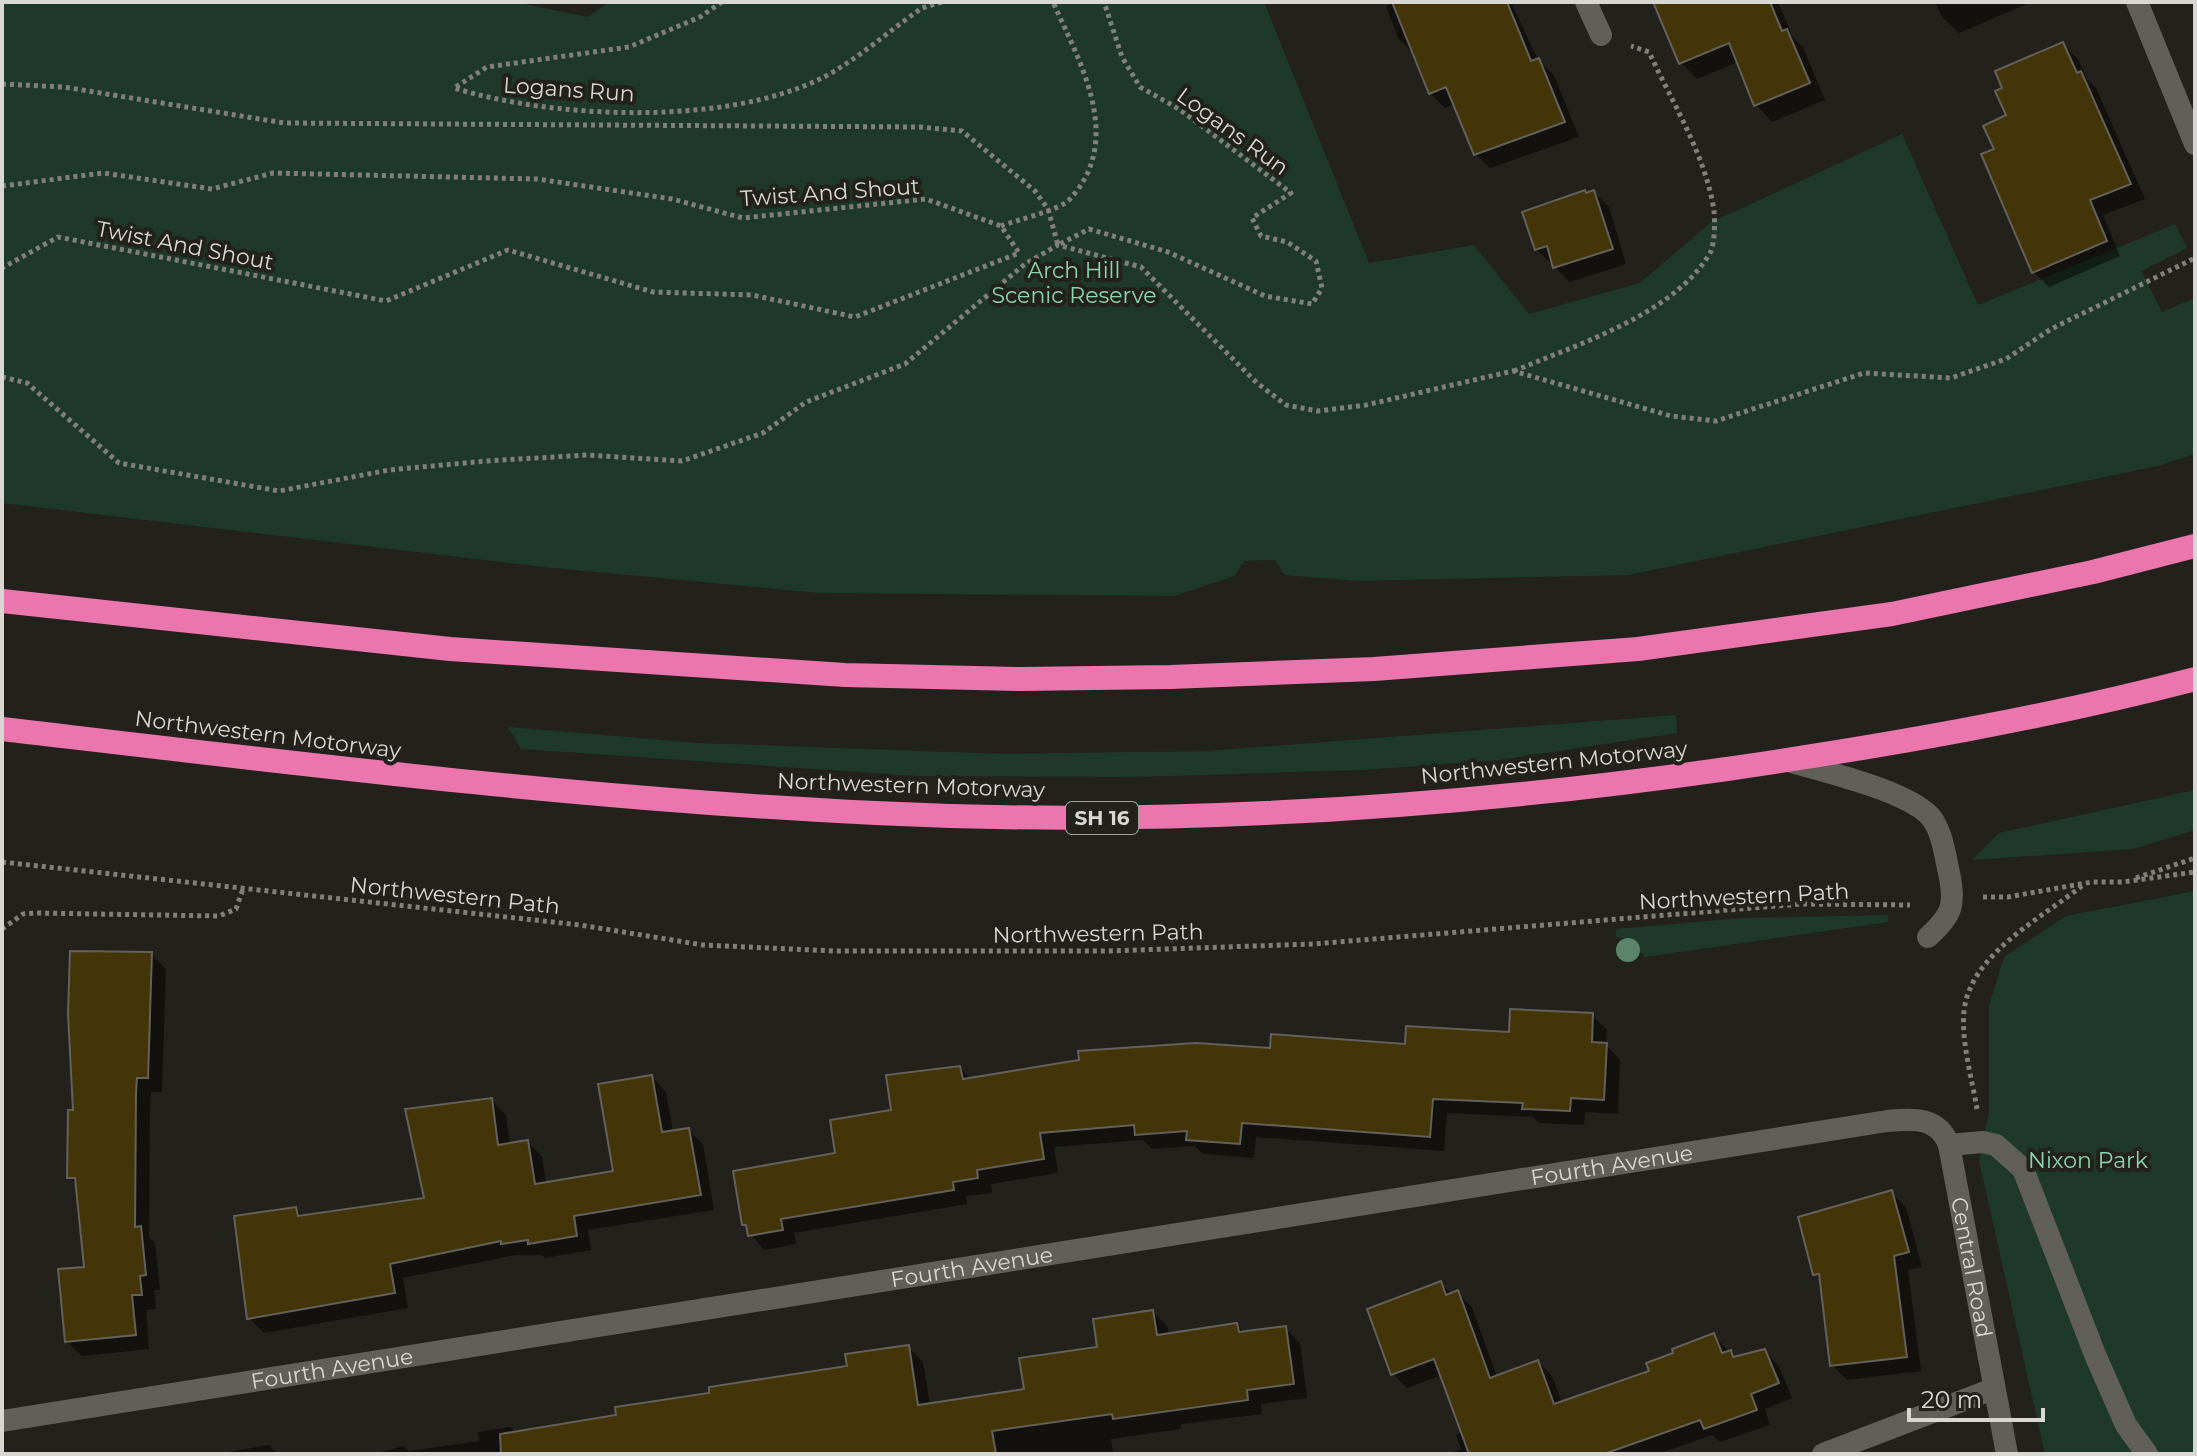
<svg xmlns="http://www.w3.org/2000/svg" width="2197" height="1456" font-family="Montserrat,sans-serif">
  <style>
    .green { fill: #1e392b }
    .shadow { fill: #0007 }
    .building { fill: #433507; stroke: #63615b; stroke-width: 2 }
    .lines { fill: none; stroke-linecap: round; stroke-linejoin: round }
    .path { stroke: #817f7b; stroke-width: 5; stroke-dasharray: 4 4; stroke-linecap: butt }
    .service { stroke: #615f59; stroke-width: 22 }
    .minor { stroke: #615f59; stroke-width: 22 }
    .motorway { stroke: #eb76ae; stroke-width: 24 }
    .tree { fill: #5c846c }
    .labels { text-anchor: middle; stroke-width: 8; stroke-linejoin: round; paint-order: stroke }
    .shield { fill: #23211c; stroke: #a2a09c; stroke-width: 2 }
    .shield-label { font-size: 20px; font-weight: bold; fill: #d8d7d3 }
    .street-label { font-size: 22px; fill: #d8d7d3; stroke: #23211c }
    .park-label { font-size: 22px; fill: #8bd5ad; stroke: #23211c }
  </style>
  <rect width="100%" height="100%" fill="#23211c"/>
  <g class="green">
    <path d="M2,2H515L588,17L609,2H1264L1369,263L1474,245L1529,314L1640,283L1710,223L1902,134L1978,305L2175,224L2187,248L2141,271L2162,312L2195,298V454L2158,466L1628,575L1358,581L1285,575L1275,560L1244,561L1234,576L1174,596L819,593L544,567L2,503Z"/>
    <path d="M1676,715L1677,733L1500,760L1363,770L1133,777L918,776L521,749L508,727L698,743L1007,754L1207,751Z"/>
    <path d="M2195,790V830L2133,849L1972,860L1999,833Z"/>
    <path d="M2195,891V1454H2045L1979,1161L1989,1112V1006L2004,957L2066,916Z"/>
    <path d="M1888,915V922L1645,957L1629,939L1616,937V929L1743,918Z"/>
  </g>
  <g class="shadow">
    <path d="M1395,2H1511L1538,60L1554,75L1579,137L1490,168L1475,154L1455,104L1445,108L1430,93L1413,53L1398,38L1386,6Z"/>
    <path d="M1672,2H1778L1793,38L1803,47L1825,100L1772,122L1756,105L1738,62L1697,79L1681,63Z"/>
    <path d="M1935,2H2032L1959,33L1942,17Z"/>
    <path d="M2063,44L2078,59L2087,79L2096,88L2145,199L2103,215L2120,256L2049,287L2034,272L1997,150L2008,116Z"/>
    <path d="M1594,193L1609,207L1626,264L1570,282L1536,249Z"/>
    <path d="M151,954L166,969L162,1092H151L150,1109L149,1237L155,1243L160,1290H154L156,1309L146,1310L149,1349L82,1356L67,1342L86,1269L78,1186L69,1177L75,1112Z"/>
    <path d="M1592,1015L1607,1030L1606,1045L1620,1060L1618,1114L1585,1112L1584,1125L1539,1123L1533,1117L1447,1113L1444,1151L1256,1137L1254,1158L1203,1154L1195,1146L1152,1149L1143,1140L1054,1147L1058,1173L991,1184L992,1193L966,1196L967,1204L794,1233L796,1244L764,1250L743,1224L893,1112L960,1068L971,1080L1272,1050L1407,1046L1511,1034Z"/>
    <path d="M652,1077L666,1092L673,1132L688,1130L703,1144L714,1210L588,1230L591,1250L545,1258L542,1255H515L403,1278L408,1308L264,1333L249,1318L296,1209L304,1217L426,1199L491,1100L506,1115L510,1145L528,1142L542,1157L546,1184L615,1173Z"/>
    <path d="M1891,1192L1906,1207L1922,1267L1908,1270L1921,1371L1847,1380L1832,1365L1821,1280L1815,1274Z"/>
    <path d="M1441,1284L1452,1295L1457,1293L1472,1307L1497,1377L1538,1362L1552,1376L1562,1403L1652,1372L1714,1336L1736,1359L1765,1351L1779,1366L1792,1398L1765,1409L1770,1425L1720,1442L1712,1435L1658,1454H1449L1461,1449L1456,1435L1463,1432L1442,1375L1407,1388L1392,1373Z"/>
    <path d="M1153,1312L1167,1326L1169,1335L1237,1325L1245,1333L1285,1328L1300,1343L1307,1398L1261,1404L1262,1414L1181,1424V1429L1111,1439L1113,1454H373L404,1446L409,1451L479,1441L478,1432L510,1427L517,1433L618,1417L850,1368L908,1347L923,1362L930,1405L1026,1391L1100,1349Z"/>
    <path d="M269,1445L278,1454H216Z"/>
  </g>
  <g class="building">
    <path d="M1392,2H1507L1531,61L1539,58L1565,122L1474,155L1446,87L1429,94Z"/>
    <path d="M1653,2H1770L1782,31L1787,29L1810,83L1754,106L1729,43L1679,64Z"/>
    <path d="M2063,42L2077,73L2081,71L2131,184L2090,200L2107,241L2032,273L1981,154L1994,149L1983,126L2006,115L1995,91L2002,88L1995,71Z"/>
    <path d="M1585,190L1586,193L1594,190L1613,249L1553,268L1547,246L1535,250L1522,212Z"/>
    <path d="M70,951L152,952L148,1078H137L136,1093L135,1227L141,1226L146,1275L140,1276L142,1295H132L136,1335L65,1342L58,1269L84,1267L75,1178H67L68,1110H73L68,1014Z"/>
    <path d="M1510,1009L1593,1013L1592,1042L1607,1043L1604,1100L1571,1098L1570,1111L1522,1109L1523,1103L1433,1099L1430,1137L1242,1123L1240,1144L1186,1140L1187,1131L1135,1135L1134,1125L1040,1133L1044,1159L977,1170L978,1178L953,1182L954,1190L781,1219L783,1230L748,1236L746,1225H742L733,1171L835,1153L830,1120L891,1110L886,1075L960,1066L963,1079L1079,1060L1078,1051L1196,1043L1270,1048L1271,1034L1405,1044L1406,1026L1509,1032Z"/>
    <path d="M652,1075L662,1132L689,1128L701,1195L574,1216L577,1236L528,1244V1240L501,1244V1241L390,1264L395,1293L247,1319L234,1216L296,1207L298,1216L424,1198L405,1109L492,1098L498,1145L528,1140L535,1184L613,1171L598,1084Z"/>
    <path d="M1892,1190L1909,1252L1894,1256L1907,1357L1830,1366L1819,1274L1813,1275L1798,1217Z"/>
    <path d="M1441,1281L1446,1295L1458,1290L1490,1378L1538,1360L1554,1404L1649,1371L1646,1363L1673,1353L1672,1349L1714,1333L1722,1353L1731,1350L1733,1357L1765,1349L1779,1383L1751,1394L1757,1410L1704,1429L1700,1420L1604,1454H1469L1434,1359L1391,1375L1367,1309Z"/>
    <path d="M1153,1310L1157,1335L1237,1323L1239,1332L1286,1326L1294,1384L1247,1390L1248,1400L1113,1419L1112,1414L992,1431L996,1454H501L500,1434L616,1415L615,1407L709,1393V1387L847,1366L845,1354L909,1345L918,1405L1024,1389L1019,1358L1097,1347L1093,1319Z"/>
  </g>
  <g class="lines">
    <g class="path">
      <path d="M722,2L700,17L629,47L487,67L454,88C554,119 726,126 822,78C857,60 890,30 922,8L942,2"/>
      <path d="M2,84L64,87L284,123L920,127L962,131L1035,191L1048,209L1058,245L1089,229L1168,252L1265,296L1312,304L1322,288L1316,261L1287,242L1261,236L1252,218L1291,193L1179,109L1140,87L1122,57L1104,2"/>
      <path d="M2,186L103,173L212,189L273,173L537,179L672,199L743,218L926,199L1001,226L1019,253L855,317L752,295L653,292L508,250L386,301L58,237L2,268"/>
      <path d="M1001,226C1016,220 1061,210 1070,199C1125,139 1080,63 1053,2"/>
      <path d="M1514,371C1576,345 1675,314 1710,253C1715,244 1715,221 1714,211C1706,156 1672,102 1649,52L1631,46"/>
      <path d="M2,377L27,383L119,463L279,491L389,470L486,461L587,455L682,461L763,433L806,402L905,364L1025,264L1058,245L1141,267L1257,383L1286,405L1318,411L1366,405L1513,371L1671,416L1716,421L1864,373L1951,378L2006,359L2051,329L2195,258"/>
      <path d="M2,862L580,925L703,945L835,951H1108L1313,944L1801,904L1910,905"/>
      <path d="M2136,878L2195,858"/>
      <path d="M1983,897H2008L2092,882H2123L2195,872"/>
      <path d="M2,929L23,914L35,913L219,916L236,909L243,889"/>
      <path d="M1977,1109C1972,1079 1961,1041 1964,1011C1970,954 2042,918 2083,885"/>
    </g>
    <g class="service">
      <path d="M1785,760C1820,771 1913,791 1933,820C1943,836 1945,855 1949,873C1956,905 1952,915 1928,937"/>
      <path d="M1949,1145L1983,1142L1996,1145L2023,1169L2096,1357L2126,1425L2147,1454"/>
    </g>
    <g class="minor">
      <path d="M1586,2L1601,35"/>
      <path d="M2137,2L2195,144"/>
      <path id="s1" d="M2,1421L1887,1121C1913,1119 1938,1116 1949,1145L2007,1454"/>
      <path d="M1823,1454L1993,1389"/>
    </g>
    <g class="motorway">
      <path d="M2,601L450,649L845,675L1019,679L1171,677L1374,669L1638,649L1892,614L2093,572L2195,546"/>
      <path d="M2,729C292,763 582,799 875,813C1159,827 1445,809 1727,769C1884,746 2041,719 2195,679"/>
    </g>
  </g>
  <circle class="tree" cx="1628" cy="950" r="12"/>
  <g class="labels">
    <rect class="shield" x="1066" y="802" width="72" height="32" rx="6"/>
    <g class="shield-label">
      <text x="1102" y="825">SH 16</text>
    </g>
    <g class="street-label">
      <text transform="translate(569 89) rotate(4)" y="8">Logans Run</text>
      <text transform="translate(1233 131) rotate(36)" y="8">Logans Run</text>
      <text transform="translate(830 192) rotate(-4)" y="8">Twist And Shout</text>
      <text transform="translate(185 245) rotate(11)" y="8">Twist And Shout</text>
      <text transform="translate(268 734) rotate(7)" y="8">Northwestern Motorway</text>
      <text transform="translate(1554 762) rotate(-6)" y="8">Northwestern Motorway</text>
      <text transform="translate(911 785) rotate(2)" y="8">Northwestern Motorway</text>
      <text transform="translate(455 895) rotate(6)" y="8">Northwestern Path</text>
      <text transform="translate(1744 896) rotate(-3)" y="8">Northwestern Path</text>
      <text transform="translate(1098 933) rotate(-1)" y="8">Northwestern Path</text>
      <text dy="8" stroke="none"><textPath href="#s1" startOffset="1630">Fourth Avenue</textPath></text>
      <text dy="8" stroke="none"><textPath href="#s1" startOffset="2106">Central Road</textPath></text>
      <text dy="8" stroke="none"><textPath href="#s1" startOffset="982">Fourth Avenue</textPath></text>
      <text dy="8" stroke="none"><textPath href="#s1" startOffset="334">Fourth Avenue</textPath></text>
    </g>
    <g class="park-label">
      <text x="1074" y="278">Arch Hill<tspan x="1074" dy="25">Scenic Reserve</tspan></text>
      <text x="2088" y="1168">Nixon Park</text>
    </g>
  </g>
  <rect width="2197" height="1456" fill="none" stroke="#d8d7d3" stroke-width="8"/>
  <path d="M1909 1408v12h134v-12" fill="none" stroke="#d8d7d3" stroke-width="4"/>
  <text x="1921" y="1408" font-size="24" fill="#d8d7d3" stroke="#23211c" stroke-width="6" paint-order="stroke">20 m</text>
</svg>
